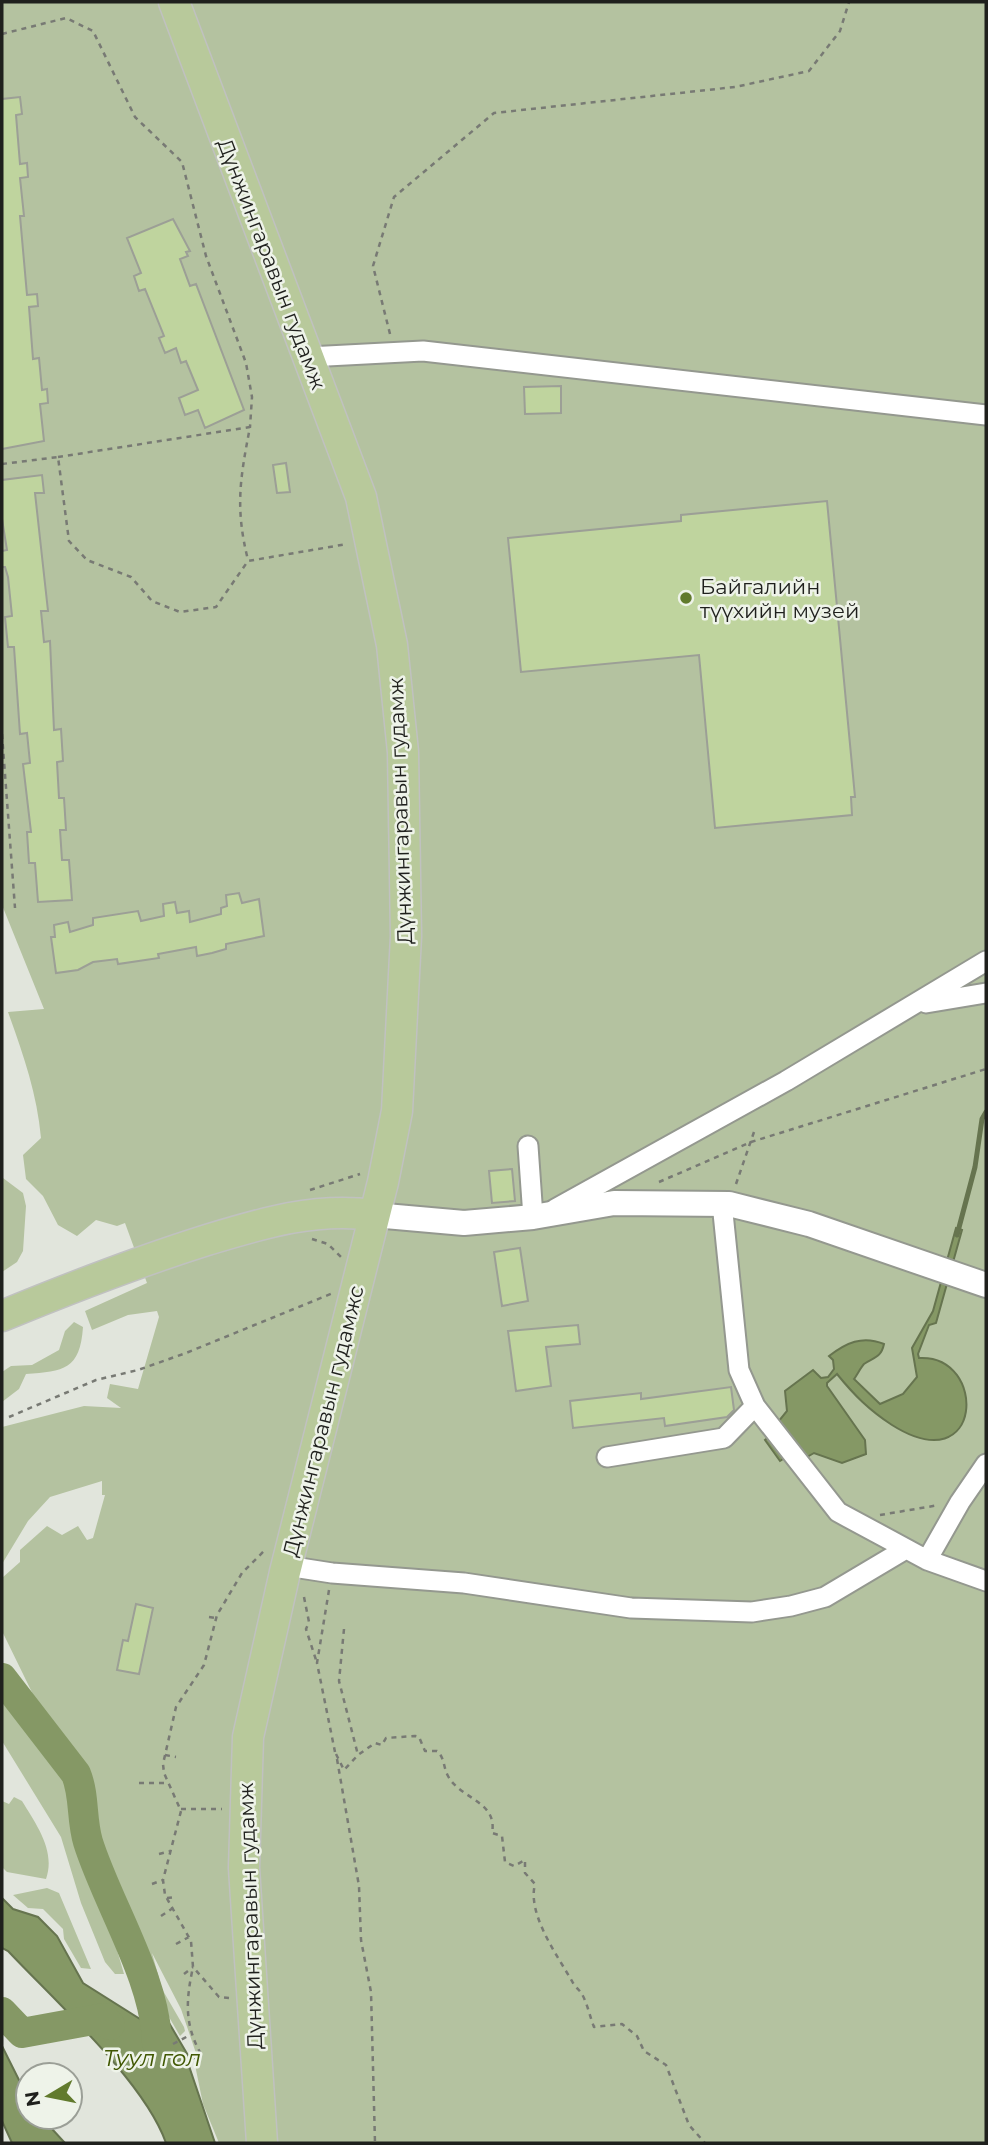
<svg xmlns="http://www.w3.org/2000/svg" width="988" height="2145" viewBox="0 0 988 2145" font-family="Montserrat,sans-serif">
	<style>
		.green { fill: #b4c2a0 }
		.water { fill: #859865; stroke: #66744f; stroke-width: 2 }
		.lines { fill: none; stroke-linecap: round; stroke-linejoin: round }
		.stream { stroke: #66744f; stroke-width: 5 }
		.river { stroke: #859865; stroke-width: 30 }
		.building { fill: #bfd49e; stroke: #9c9f96; stroke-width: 2 }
		.minor-casing { stroke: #94988f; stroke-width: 23 }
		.tertiary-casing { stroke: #94988f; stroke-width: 28 }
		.primary-casing { stroke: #c0c1c0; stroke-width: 33 }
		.path { stroke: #787a74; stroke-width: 2.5; stroke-dasharray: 5 5; stroke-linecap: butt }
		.minor { stroke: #fff; stroke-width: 19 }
		.tertiary { stroke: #fff; stroke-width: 24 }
		.primary { stroke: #b8c99b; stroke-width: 30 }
		.poi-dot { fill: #617a2d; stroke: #eef3e9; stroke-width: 2.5 }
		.labels { text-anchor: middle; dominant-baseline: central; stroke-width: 5; stroke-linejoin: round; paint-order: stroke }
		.street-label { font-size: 21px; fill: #1f201d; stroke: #eef3e9 }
		.poi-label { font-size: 21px; fill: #1f201d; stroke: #eef3e9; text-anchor: start }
		.water-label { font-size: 23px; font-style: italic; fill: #405701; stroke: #eef3e9 }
	</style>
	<rect width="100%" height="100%" fill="#e1e5dc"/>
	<!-- green -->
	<path class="green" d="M 2,2 L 986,2 L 986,2143 L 219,2143 L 203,2104 L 195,2065 L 199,2062 L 181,2009 L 152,1953 L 162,1989 L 184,2027 L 185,2031 L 180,2036 L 147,1979 L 95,1837 L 91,1799 L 85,1780 L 46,1721 L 2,1631 L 2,1578 L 20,1562 L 20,1550 L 47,1526 L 62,1535 L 78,1526 L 87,1540 L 93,1538 L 105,1495 L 102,1495 L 102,1481 L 50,1497 L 28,1521 L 2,1564 L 2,1427 L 84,1406 L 121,1408 L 107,1398 L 110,1384 L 138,1389 L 159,1317 L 157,1311 L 128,1315 L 92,1330 L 85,1311 L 147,1283 L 125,1223 L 117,1226 L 96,1220 L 77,1236 L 58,1225 L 43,1196 L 26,1179 L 23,1155 L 41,1138 C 37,1093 23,1054 8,1012 L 44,1009 L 2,905 Z
		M 3,1178 L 23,1193 L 26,1206 L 23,1251 L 17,1262 L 2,1272 Z
		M 74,1322 L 83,1327 C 80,1370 64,1371 26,1374 L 19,1389 L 2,1402 L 2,1372 L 11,1366 L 32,1365 L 59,1350 L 65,1331 Z
		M 2,1694 L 26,1729 L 54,1754 L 70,1776 L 78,1804 L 74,1825 L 83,1862 L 105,1909 L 124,1974 L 115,1974 L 105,1962 L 81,1903 L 61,1837 L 2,1741 Z
		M 14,1797 L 22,1801 C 36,1824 56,1851 46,1879 L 7,1872 L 2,1867 L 2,1801 L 9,1804 Z
		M 47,1888 L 59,1893 L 91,1969 L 81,1968 L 64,1939 L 63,1929 L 43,1909 L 28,1908 L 13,1895 Z"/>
	<!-- water -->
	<path class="water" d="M 956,1228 L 962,1230 L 936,1323 L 929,1325 L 918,1354 L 919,1358 C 988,1354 984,1483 892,1425 C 869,1410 854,1395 837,1374 L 827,1383 L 827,1386 L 865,1440 L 866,1454 L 842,1463 L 814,1453 L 807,1457 L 800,1448 L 780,1461 L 765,1440 L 782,1427 L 778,1422 L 787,1411 L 785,1391 L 813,1370 L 821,1378 L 828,1377 L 834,1369 L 833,1360 L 829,1356 C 846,1343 862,1335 884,1344 C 881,1358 874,1357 864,1364 C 861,1367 857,1375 854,1379 L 880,1404 L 903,1394 L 917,1377 L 912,1348 L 933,1311 Z
		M 2,1898 L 13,1909 L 38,1917 L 57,1936 L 83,1983 L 148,2024 L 146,2009 L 155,1999 L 189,2057 L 189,2066 L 215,2143 L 166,2143 C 145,2082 54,2000 8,1951 L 2,1948 Z
		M 2,2046 L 28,2098 L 28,2117 L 41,2117 L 65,2143 L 12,2143 L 2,2121 Z"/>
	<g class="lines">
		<!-- stream -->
		<path class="stream" d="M 957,1235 L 975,1167 L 982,1119 L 986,1112"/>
		<!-- river -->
		<path class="river" d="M 2,1678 L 76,1774 C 85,1796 81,1819 88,1842 C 107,1903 156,1979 157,2043
			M 2,2012 L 22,2033 L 104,2018 L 110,2025"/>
	</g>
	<!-- building -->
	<path class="building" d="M 20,97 L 22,114 L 16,115 L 20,164 L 27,163 L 28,177 L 20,178 L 24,216 L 20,216 L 27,295 L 37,294 L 38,306 L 29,307 L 33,359 L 39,358 L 42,390 L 47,389 L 48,403 L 40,404 L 44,441 L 2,449 L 2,99 Z
		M 173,219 L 190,251 L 186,252 L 188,256 L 180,259 L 190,286 L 196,284 L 244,410 L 205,428 L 198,410 L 185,415 L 179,398 L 198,390 L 186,361 L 181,363 L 176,348 L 165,353 L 159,338 L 164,336 L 145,289 L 139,291 L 134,276 L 141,273 L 127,238 Z
		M 561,386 L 561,413 L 525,414 L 524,387 Z
		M 286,463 L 290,492 L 277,493 L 273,465 Z
		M 42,475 L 44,493 L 35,493 L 48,611 L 41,611 L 44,642 L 50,641 L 54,730 L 61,729 L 63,761 L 57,762 L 59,798 L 64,798 L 66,830 L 60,830 L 62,860 L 69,860 L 72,900 L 38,902 L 35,863 L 29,863 L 27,832 L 31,832 L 23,764 L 30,763 L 27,733 L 20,734 L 14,647 L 8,647 L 5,617 L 12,616 L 8,577 L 5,567 L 2,567 L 2,551 L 7,550 L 2,519 L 2,480 Z
		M 827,501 L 855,797 L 851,797 L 852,815 L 715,828 L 699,655 L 521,672 L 508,538 L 681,521 L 681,515 Z
		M 239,893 L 242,903 L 259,899 L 264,936 L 226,944 L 226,949 L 212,953 L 197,956 L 196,947 L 158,954 L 159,958 L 118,964 L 117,959 L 93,962 L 78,970 L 56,973 L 51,937 L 55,937 L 54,925 L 68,922 L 70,932 L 93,925 L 93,918 L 138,911 L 141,921 L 164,916 L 163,904 L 175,902 L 177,913 L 189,911 L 190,922 L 221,914 L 221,908 L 227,906 L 226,895 Z
		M 512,1169 L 515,1201 L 492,1203 L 489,1171 Z
		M 520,1248 L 528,1301 L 502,1306 L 494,1252 Z
		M 578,1325 L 580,1344 L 546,1347 L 551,1386 L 516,1391 L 508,1331 Z
		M 731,1387 L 734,1410 L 727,1417 L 665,1426 L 664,1418 L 573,1428 L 570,1401 L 641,1393 L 641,1399 Z
		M 136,1604 L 153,1608 L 139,1674 L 117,1670 L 123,1640 L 128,1641 Z"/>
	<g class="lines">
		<!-- minor casing -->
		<g class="minor-casing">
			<path id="minor" d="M 308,357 L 423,351 L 986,415
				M 926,1003 L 986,993
				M 528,1146 L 533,1217
				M 722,1203 L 739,1370 L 755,1406 L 838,1512 L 927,1560 L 986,1581
				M 555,1209 L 786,1081 L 986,961
				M 607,1457 L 724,1438 L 755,1406
				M 927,1560 L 960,1502 L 986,1464
				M 287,1566 L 332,1573 L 464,1583 L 631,1608 L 752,1612 L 791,1606 L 825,1597 L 904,1550"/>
		</g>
		<!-- tertiary casing -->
		<g class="tertiary-casing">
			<path id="tertiary" d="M 374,1215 L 464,1223 L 533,1217 L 614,1203 L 729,1204 L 809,1224 L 986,1285"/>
		</g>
		<!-- primary casing -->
		<g class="primary-casing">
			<path id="primary" d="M 174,2 L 361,497 L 392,645 L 403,752 L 406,936 L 397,1111 L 383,1182 L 285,1572 L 248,1737 L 244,1868 L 262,2143
				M 2,1316 C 70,1288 137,1262 207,1240 C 263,1223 315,1207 374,1215"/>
		</g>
		<!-- path -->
		<path class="path" d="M 2,34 L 66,18 L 93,31 L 135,117 L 182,162 L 206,256 L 246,363 L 252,397 L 250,427
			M 390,334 L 373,266 L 394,197 L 494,113 L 735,87 L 809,71 L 840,31 L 849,2
			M 58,457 L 250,427 C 240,479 235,508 248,560
			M 2,464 L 58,457 L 69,541 L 87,560 L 131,577 L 152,601 L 180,612 L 216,607 L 248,561 L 347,544
			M 2,734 L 15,908
			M 659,1182 L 751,1142 L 986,1069
			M 736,1184 L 754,1132
			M 310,1190 L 360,1174
			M 312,1239 L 328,1244 L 341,1257
			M 9,1417 L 96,1380 L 138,1370 L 186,1353 L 333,1293
			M 880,1515 L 939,1505
			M 329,1590 L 317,1663 L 335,1752
			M 304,1597 L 309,1622 L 306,1629 L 317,1663
			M 209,1617 L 216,1618
			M 344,1629 L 339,1681 L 358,1755
			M 336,1754 L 344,1770 L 358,1755 L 375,1743 L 382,1745 L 386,1738 L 415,1736 L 419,1737 L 425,1751 L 437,1751 C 445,1758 443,1767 448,1776 C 460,1799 498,1801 492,1833 L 502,1836 L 505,1862 L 514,1866 L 525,1860 L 525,1873 L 535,1884 C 527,1915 558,1956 573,1983 C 576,1988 581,1991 583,1996 C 588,2006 590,2017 594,2027 L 622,2024 L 637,2036 L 644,2051 L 666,2065 L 689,2125 L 705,2143
			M 165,1755 L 176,1757
			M 337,1759 L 359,1886 L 361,1940 L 371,1992 L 375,2143
			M 139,1783 L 169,1783
			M 181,1809 L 222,1809
			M 159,1854 L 171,1851
			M 152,1884 L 163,1880
			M 167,1898 L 176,1897
			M 161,1916 L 173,1908
			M 176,1944 L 189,1937
			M 184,1974 L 193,1967
			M 229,1998 L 219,1997 L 193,1967 L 191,1941 L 165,1895 L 163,1880 L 181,1811 L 164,1773 L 163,1764 L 176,1707 L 204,1665 L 217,1615 L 242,1573 L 266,1549
			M 173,2044 L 190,2035
			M 184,2064 L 201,2054 C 184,2024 186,2000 193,1967"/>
		<!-- minor -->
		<use href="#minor" class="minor"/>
		<!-- tertiary -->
		<use href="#tertiary" class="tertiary"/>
		<!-- primary -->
		<use href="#primary" class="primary"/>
	</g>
	<!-- markers -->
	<circle class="poi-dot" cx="686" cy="598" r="7"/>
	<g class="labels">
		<!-- street labels -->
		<g class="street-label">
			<text transform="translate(272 264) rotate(69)">Дүнжингаравын гудамж</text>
			<text transform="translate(400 811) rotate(-92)">Дүнжингаравын гудамж</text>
			<text transform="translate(323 1421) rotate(-76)">Дүнжингаравын гудамжс</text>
			<text transform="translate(250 1916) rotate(-92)">Дүнжингаравын гудамж</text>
		</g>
		<!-- poi labels -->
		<g class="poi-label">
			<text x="700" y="586">Байгалийн<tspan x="700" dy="24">түүхийн музей</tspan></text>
		</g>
		<!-- water labels -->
		<g class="water-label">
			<text x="152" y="2058">Туул гол</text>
		</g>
	</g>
	<!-- border -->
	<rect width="988" height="2145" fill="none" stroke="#1f201d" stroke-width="7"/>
	<!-- north arrow -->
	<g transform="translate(49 2096) rotate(260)"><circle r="33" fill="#eef3e9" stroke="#9b9f97" stroke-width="2"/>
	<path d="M0-5L12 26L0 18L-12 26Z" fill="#617a2d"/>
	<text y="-10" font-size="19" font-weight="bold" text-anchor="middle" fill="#1f201d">N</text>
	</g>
</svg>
